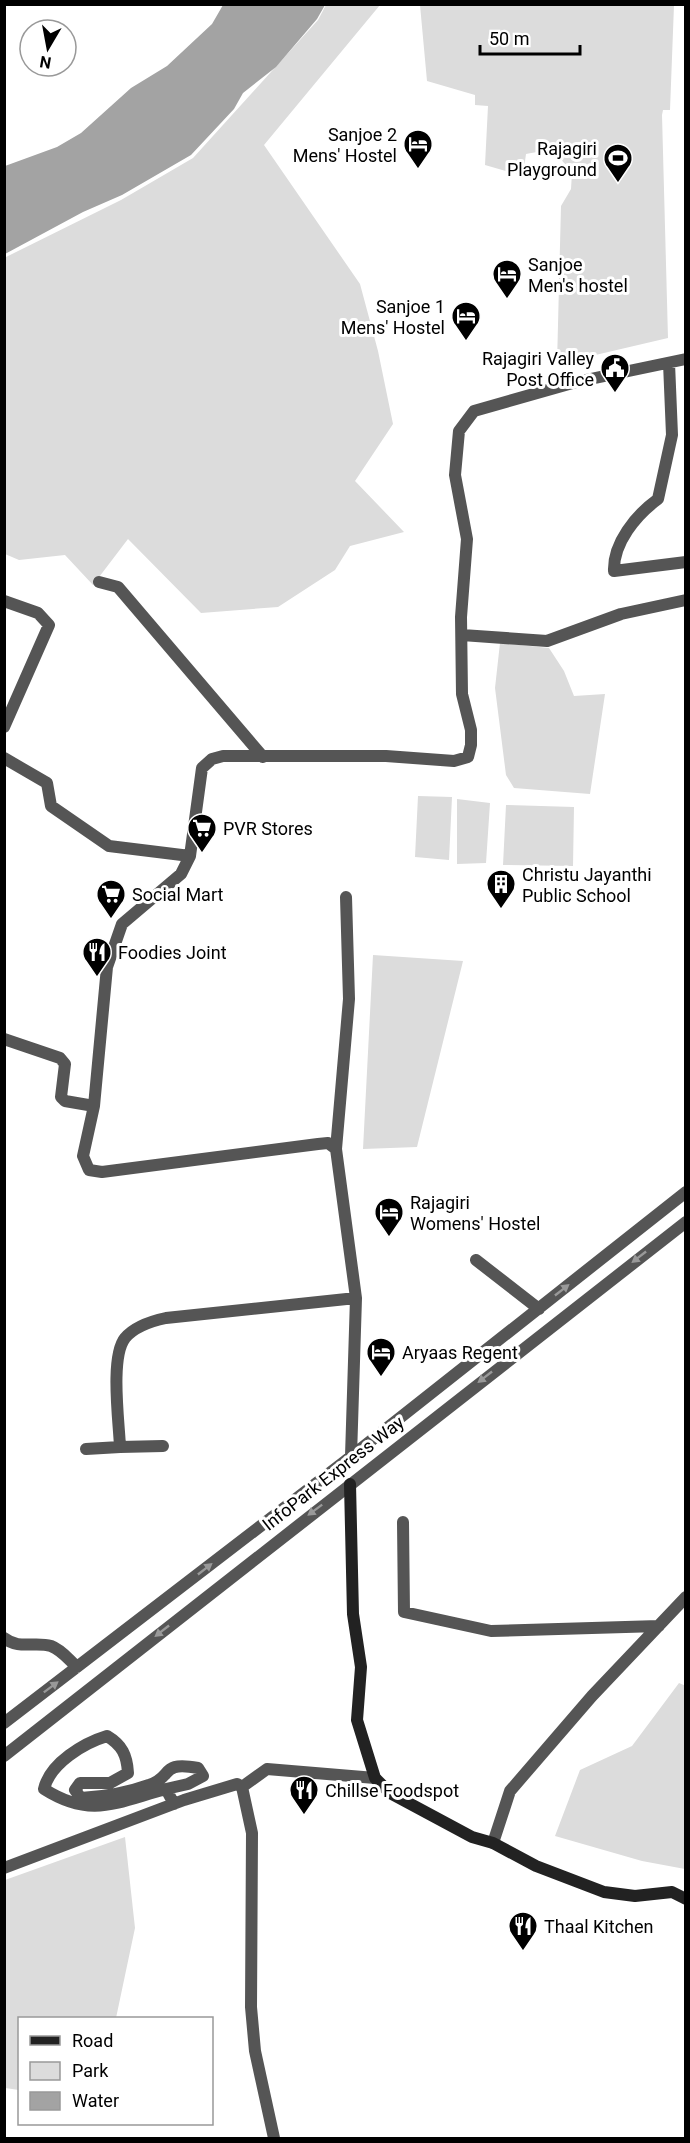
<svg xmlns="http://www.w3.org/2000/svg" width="690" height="2143" viewBox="0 0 690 2143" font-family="Roboto,sans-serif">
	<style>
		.green { fill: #dcdcdc }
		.water { fill: #a3a3a3 }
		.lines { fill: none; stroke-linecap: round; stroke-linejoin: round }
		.street { stroke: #555; stroke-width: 12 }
		.secondary { stroke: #222; stroke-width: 12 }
		.oneway { fill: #999 }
		.labels { text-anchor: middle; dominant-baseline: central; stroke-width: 6; stroke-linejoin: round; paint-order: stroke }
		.poi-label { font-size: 18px; fill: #000; stroke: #fff; text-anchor: start }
		.street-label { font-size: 18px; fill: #000; stroke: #fff }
	</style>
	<rect width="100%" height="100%" fill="#fff"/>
	<!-- green -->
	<path class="green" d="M 326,5 L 380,5 L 264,145 L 360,284 L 378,351 L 393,424 L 355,481 L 404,532 L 350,546 L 335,570 L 278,607 L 201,613 L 128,539 L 93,585 L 65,555 L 19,560 L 5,554 L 4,258 L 121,200 L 193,158 L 318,20 Z
		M 420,5 L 674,5 L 670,110 L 663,110 L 662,115 L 668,338 L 557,364 L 561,206 L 571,189 L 572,173 C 556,152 553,148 526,154 L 523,176 L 485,165 L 488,106 L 475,105 L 475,95 L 427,81 Z
		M 500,643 L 549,648 L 564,671 L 574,696 L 605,694 L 590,794 L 514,788 L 506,775 L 495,688 Z
		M 418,796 L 452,797 L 449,860 L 415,857 Z
		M 457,799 L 490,803 L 486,863 L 457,864 Z
		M 506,805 L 574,807 L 573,866 L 503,865 Z
		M 373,955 L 463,961 L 417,1147 L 363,1149 Z
		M 679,1683 L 686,1686 L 685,1869 L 642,1861 L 555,1836 L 580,1770 L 632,1746 Z
		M 125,1837 L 135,1928 L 116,2018 L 20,2018 L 19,2090 L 5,2088 L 5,1880 Z"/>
	<!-- water -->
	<path class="water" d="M 223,5 L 325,5 L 317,19 L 276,67 L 243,93 L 234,109 L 191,155 L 122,195 L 83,212 L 5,254 L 5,166 L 57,147 L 81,133 L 131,88 L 167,66 L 212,24 Z"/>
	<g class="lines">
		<!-- street -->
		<path class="street" d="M 669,363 L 672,435 L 658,499 C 636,515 613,543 614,571 L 686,562
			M 99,582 L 118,587 L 263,757
			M 4,601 L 38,613 L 49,625 L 4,727
			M 462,635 L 547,641 L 621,614 L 686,600
			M 4,758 L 47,783 L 51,806 L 109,846 L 190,856 L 181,874 L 122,924 L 107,967 L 94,1106 L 83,1156 L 89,1170 L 102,1172 L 318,1144 L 328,1143 L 336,1149 L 356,1298 L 351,1456
			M 190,856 L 202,768 L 212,759 L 223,756 L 386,756 L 454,761 L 468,757 L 471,745 L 471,730 L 462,694 L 461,617 L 467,539 L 455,475 L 459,431 L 474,411 L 576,382 L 686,359
			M 4,1039 L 60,1058 L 65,1064 L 61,1097 L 65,1101 L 94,1106
			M 336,1149 L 349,999 L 346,897
			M 476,1260 L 539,1309
			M 120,1447 L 163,1446
			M 86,1449 L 120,1447 C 119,1422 110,1357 125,1338 C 135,1326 152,1321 166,1318 L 356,1298
			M 403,1522 L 404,1612 L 491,1631 L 659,1626
			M 4,1638 C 19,1650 35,1641 51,1646 C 62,1650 69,1660 77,1667
			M 4,1723 L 344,1462 L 686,1192
			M 4,1756 L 686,1222
			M 242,1787 L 267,1769 L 375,1778
			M 166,1789 L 188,1784 L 203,1776 L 198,1768 C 159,1761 174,1777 149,1785 C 127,1793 103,1797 81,1798 L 75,1790 L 80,1783 L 110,1783 L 128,1773 C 127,1755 122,1745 107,1736 C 84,1743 50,1763 44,1789 C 91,1819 117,1802 166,1789 L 174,1804
			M 493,1843 L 510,1791 L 592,1696 L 686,1597
			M 4,1868 L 184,1800 L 237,1784 L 242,1787 L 252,1833 L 251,2007 L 255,2051 L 274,2138"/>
		<!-- secondary -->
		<path class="secondary" d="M 350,1484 L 353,1614 L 361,1667 L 357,1720 L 375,1778 L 390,1793 L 472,1837 L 493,1843 L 536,1866 L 604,1892 L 635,1896 L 672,1892 L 686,1899"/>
	</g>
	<!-- one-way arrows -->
	<defs><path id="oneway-solid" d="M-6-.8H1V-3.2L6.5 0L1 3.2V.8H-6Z" transform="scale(1.5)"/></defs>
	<g class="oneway">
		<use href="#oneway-solid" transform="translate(639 1257) rotate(142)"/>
		<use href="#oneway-solid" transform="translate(562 1290) rotate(-38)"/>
		<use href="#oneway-solid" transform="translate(485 1377) rotate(142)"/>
		<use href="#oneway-solid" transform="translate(315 1510) rotate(143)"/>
		<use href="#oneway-solid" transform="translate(205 1569) rotate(-38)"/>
		<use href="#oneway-solid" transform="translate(162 1631) rotate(142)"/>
		<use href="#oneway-solid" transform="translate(51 1687) rotate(-37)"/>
	</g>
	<!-- icons -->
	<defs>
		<g id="hotel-pin" transform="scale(1.5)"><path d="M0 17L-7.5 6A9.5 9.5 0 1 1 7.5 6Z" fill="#000" stroke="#fff"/><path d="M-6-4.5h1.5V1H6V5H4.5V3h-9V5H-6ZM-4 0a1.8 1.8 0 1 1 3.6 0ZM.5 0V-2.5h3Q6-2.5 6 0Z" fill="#fff"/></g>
		<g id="stadium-pin" transform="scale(1.5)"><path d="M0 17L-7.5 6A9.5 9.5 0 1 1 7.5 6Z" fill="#000" stroke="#fff"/><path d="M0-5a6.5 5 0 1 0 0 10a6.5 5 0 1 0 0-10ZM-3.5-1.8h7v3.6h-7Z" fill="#fff"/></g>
		<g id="civic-pin" transform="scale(1.5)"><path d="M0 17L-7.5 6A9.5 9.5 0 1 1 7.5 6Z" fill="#000" stroke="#fff"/><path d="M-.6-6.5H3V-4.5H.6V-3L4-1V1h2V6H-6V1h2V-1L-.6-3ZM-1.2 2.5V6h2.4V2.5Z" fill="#fff"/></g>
		<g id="supermarket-pin" transform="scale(1.5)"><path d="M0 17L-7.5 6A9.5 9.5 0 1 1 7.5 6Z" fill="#000" stroke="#fff"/><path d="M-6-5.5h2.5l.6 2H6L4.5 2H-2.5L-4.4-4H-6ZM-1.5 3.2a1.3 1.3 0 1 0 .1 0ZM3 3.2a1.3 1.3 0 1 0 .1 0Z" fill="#fff"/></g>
		<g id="building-pin" transform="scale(1.5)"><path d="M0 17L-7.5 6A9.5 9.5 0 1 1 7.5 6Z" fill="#000" stroke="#fff"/><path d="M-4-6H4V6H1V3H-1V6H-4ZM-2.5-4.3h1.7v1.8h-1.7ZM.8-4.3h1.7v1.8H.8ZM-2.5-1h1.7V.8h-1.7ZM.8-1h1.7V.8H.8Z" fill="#fff"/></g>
		<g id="restaurant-pin" transform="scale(1.5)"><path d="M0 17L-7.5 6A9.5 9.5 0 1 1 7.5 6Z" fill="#000" stroke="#fff"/><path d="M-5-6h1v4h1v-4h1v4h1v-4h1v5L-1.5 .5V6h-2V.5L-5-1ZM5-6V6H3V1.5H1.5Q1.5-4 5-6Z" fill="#fff"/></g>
	</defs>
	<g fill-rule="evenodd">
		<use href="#hotel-pin" x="418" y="144"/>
		<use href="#stadium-pin" x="618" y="158"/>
		<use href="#hotel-pin" x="507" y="274"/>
		<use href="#hotel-pin" x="466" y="316"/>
		<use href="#civic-pin" x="615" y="368"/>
		<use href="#supermarket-pin" x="202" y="828"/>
		<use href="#building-pin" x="501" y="884"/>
		<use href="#supermarket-pin" x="111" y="894"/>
		<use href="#restaurant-pin" x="97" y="952"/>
		<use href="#hotel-pin" x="389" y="1212"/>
		<use href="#hotel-pin" x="381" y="1352"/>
		<use href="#restaurant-pin" x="304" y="1790"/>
		<use href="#restaurant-pin" x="523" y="1926"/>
	</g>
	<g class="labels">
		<!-- poi labels -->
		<g class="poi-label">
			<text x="397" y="134" text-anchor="end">Sanjoe 2<tspan x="397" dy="21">Mens' Hostel</tspan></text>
			<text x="597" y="148" text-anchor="end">Rajagiri<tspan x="597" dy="21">Playground</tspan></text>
			<text x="528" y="264">Sanjoe<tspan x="528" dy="21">Men's hostel</tspan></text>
			<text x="445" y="306" text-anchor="end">Sanjoe 1<tspan x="445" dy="21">Mens' Hostel</tspan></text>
			<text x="594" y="358" text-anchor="end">Rajagiri Valley<tspan x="594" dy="21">Post Office</tspan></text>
			<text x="223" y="828">PVR Stores</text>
			<text x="522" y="874">Christu Jayanthi<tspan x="522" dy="21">Public School</tspan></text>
			<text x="132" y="894">Social Mart</text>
			<text x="118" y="952">Foodies Joint</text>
			<text x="410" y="1202">Rajagiri<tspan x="410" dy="21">Womens' Hostel</tspan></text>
			<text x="402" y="1352">Aryaas Regent</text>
			<text x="325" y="1790">Chillse Foodspot</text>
			<text x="544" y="1926">Thaal Kitchen</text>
		</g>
		<!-- street labels -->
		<g class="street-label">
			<text transform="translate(333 1473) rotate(-38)">InfoPark Express Way</text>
		</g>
	</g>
	<!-- border -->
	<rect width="690" height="2143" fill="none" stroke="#000000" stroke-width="12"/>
	<!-- legend -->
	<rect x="18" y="2017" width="195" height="108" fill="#ffffff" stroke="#999999" stroke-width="1.5"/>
	<rect x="30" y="2036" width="30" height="9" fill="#222222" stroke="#999999" stroke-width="1.5"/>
	<text x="72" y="2047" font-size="18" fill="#000000">Road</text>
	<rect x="30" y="2062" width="30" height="18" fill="#dcdcdc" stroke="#999999" stroke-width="1.5"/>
	<text x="72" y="2077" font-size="18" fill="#000000">Park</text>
	<rect x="30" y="2092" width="30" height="18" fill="#a3a3a3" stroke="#999999" stroke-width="1.5"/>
	<text x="72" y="2107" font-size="18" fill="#000000">Water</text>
	<!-- north arrow -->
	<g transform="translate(48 48) rotate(190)"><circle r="28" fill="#ffffff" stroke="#999999" stroke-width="1.5"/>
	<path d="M0-4.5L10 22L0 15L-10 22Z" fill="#000000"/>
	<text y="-9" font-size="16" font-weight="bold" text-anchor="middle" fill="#000000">N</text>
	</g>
	<!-- scale -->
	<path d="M480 45v9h100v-9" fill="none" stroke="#000000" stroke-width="3"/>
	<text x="489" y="45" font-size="18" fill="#000000" stroke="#ffffff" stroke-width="4.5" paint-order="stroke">50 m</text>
</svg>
